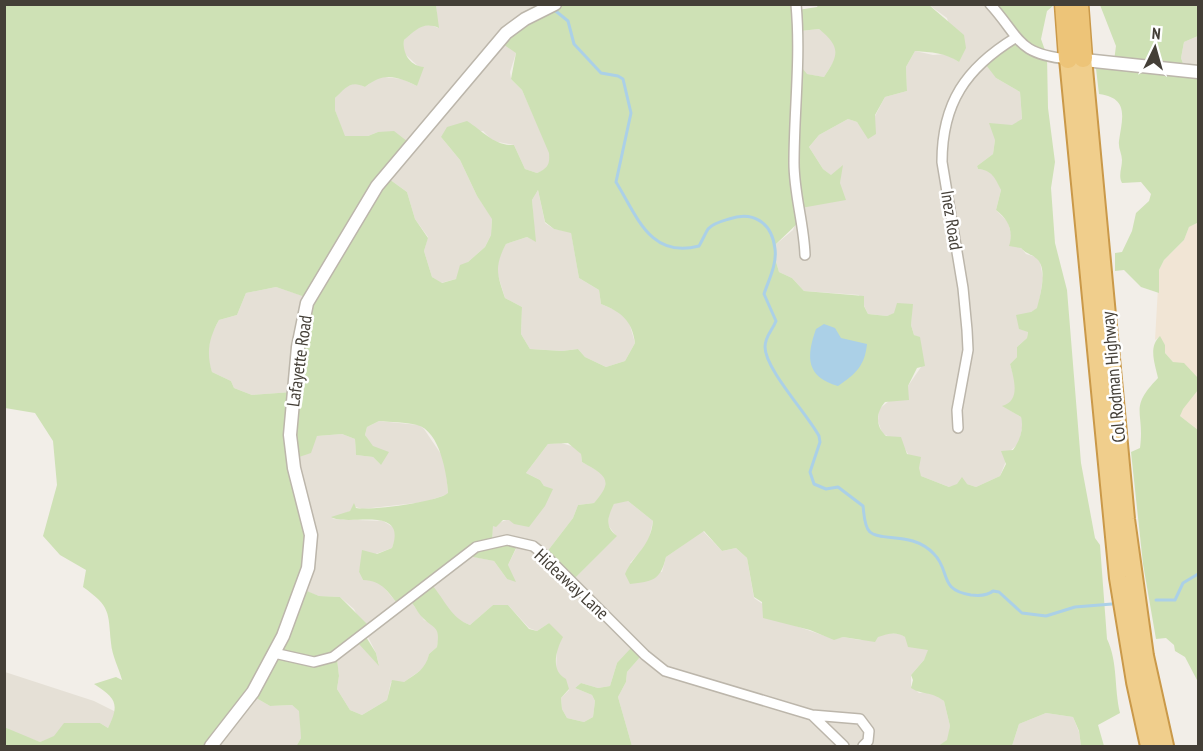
<svg xmlns="http://www.w3.org/2000/svg" width="1203" height="751" viewBox="0 0 1203 751" font-family="'PT Sans Narrow',sans-serif">
	<style>
		.residential { fill: #e5e0d6 }
		.commercial { fill: #f1e5d5 }
		.green { fill: #cee1b5; fill-rule: evenodd }
		.water { fill: #abd0e7 }
		.lines { fill: none; stroke-linecap: round; stroke-linejoin: round }
		.stream { stroke: #abd0e7; stroke-width: 3 }
		.minor-casing { stroke: #bcb6ab; stroke-width: 12 }
		.tertiary-casing { stroke: #bcb6ab; stroke-width: 15 }
		.trunk-casing { stroke: #ca9949; stroke-width: 20 }
		.motorway-casing { stroke: #ca9949; stroke-width: 21 }
		.minor { stroke: #fff; stroke-width: 9 }
		.tertiary { stroke: #fff; stroke-width: 12 }
		.trunk { stroke: #f0ce8c; stroke-width: 16 }
		.motorway { stroke: #edc478; stroke-width: 18 }
		.labels { text-anchor: middle; dominant-baseline: central; stroke-width: 5; stroke-linejoin: round; paint-order: stroke }
		.street-label { font-size: 18px; fill: #443f37; stroke: #fff }
	</style>
	<rect width="100%" height="100%" fill="#f2eee8"/>
	<!-- residential -->
	<path class="residential" d="M 543,4 L 516,53 L 510,72 L 511,79 L 522,90 L 550,153 L 550,162 L 547,169 L 537,173 L 525,169 L 514,145 L 493,141 L 483,131 L 441,137 L 460,160 L 477,196 L 492,218 L 491,235 L 485,247 L 468,262 L 456,279 L 441,283 L 432,277 L 424,251 L 428,237 L 415,219 L 407,192 L 389,179 L 378,132 L 368,136 L 344,136 L 335,110 L 335,98 L 347,85 L 357,83 L 365,87 L 377,78 L 384,77 L 402,79 L 417,86 L 419,67 L 406,55 L 403,50 L 404,40 L 419,26 L 431,25 L 438,28 L 436,5 Z
		M 929,5 L 992,5 L 1014,35 L 996,78 L 1020,92 L 1022,120 L 1013,125 L 997,126 L 993,154 L 977,166 L 978,169 L 987,170 L 994,175 L 1001,190 L 996,210 L 1008,222 L 1012,237 L 1026,254 L 1036,257 L 1040,262 L 1043,278 L 1038,308 L 1031,312 L 1027,338 L 1017,347 L 1017,357 L 1010,364 L 1016,384 L 1014,398 L 1009,404 L 1003,406 L 1021,417 L 1023,423 L 1019,443 L 1010,451 L 1000,476 L 976,487 L 967,484 L 949,487 L 921,476 L 902,444 L 882,433 L 878,421 L 879,409 L 908,386 L 921,367 L 920,338 L 914,335 L 911,325 L 912,307 L 887,316 L 868,314 L 859,295 L 804,291 L 792,278 L 779,272 L 775,258 L 775,245 L 793,230 L 801,208 L 840,183 L 841,167 L 832,176 L 823,169 L 809,147 L 819,135 L 848,119 L 857,122 L 862,129 L 875,116 L 885,97 L 907,91 L 906,67 L 915,51 L 933,55 L 947,54 L 959,62 L 947,18 Z
		M 819,29 L 833,40 L 836,49 L 836,58 L 824,77 L 806,74 L 798,63 L 800,31 Z
		M 1198,36 L 1198,71 L 1185,69 L 1181,58 L 1184,42 Z
		M 538,190 L 545,223 L 554,229 L 571,232 L 579,278 L 599,290 L 601,304 L 620,312 L 629,322 L 635,343 L 625,361 L 606,367 L 585,357 L 578,349 L 562,351 L 530,349 L 521,334 L 522,307 L 505,298 L 497,272 L 497,260 L 506,244 L 527,237 L 535,241 L 532,200 Z
		M 276,287 L 309,298 L 292,392 L 252,395 L 234,388 L 231,381 L 212,372 L 207,357 L 211,335 L 219,320 L 237,315 L 246,293 Z
		M 379,421 L 419,425 L 424,429 L 445,460 L 448,494 L 425,502 L 362,509 L 353,506 L 350,511 L 332,519 L 383,521 L 393,527 L 396,536 L 392,548 L 362,559 L 359,572 L 363,580 L 375,580 L 382,585 L 401,608 L 410,602 L 412,603 L 424,620 L 434,624 L 439,635 L 437,647 L 429,654 L 427,663 L 421,670 L 404,682 L 391,682 L 387,700 L 362,715 L 350,710 L 337,689 L 339,676 L 337,660 L 358,642 L 379,665 L 376,653 L 354,609 L 340,597 L 319,596 L 302,590 L 293,459 L 317,436 L 342,434 L 355,439 L 356,455 L 373,457 L 381,465 L 365,435 L 367,427 Z
		M 561,443 L 575,447 L 581,454 L 582,462 L 602,473 L 606,481 L 605,491 L 594,503 L 578,505 L 573,518 L 543,557 L 570,583 L 616,536 L 608,525 L 609,513 L 614,504 L 620,501 L 628,501 L 653,521 L 648,543 L 630,563 L 662,572 L 666,557 L 703,531 L 722,551 L 736,548 L 747,558 L 754,598 L 793,625 L 834,639 L 843,637 L 860,640 L 890,633 L 900,634 L 929,650 L 924,660 L 911,675 L 911,686 L 919,693 L 932,692 L 944,701 L 950,726 L 948,740 L 938,746 L 632,746 L 618,697 L 626,682 L 627,672 L 640,657 L 617,663 L 610,686 L 598,688 L 581,683 L 575,688 L 592,695 L 595,701 L 593,717 L 584,722 L 567,718 L 562,709 L 561,698 L 569,690 L 556,670 L 557,647 L 549,623 L 537,631 L 529,628 L 508,605 L 493,605 L 470,625 L 460,621 L 449,610 L 432,585 L 470,556 L 494,561 L 507,579 L 508,565 L 516,549 L 492,543 L 493,525 L 509,519 L 544,486 L 540,480 L 526,473 L 548,444 Z
		M 5,672 L 94,701 L 116,712 L 108,728 L 100,723 L 89,724 L 40,742 L 12,732 L 5,727 Z
		M 251,695 L 270,706 L 292,705 L 300,711 L 301,738 L 297,745 L 210,746 Z
		M 1046,713 L 1073,717 L 1079,732 L 1081,746 L 1012,746 L 1019,724 Z"/>
	<!-- commercial -->
	<path class="commercial" d="M 1198,218 L 1198,378 L 1186,367 L 1173,362 L 1165,353 L 1165,345 L 1159,337 L 1155,340 L 1159,270 L 1164,260 L 1184,240 L 1189,227 L 1197,223 Z
		M 1198,390 L 1198,430 L 1180,416 L 1182,409 Z"/>
	<!-- green -->
	<path class="green" d="M 796,4 L 798,10 L 817,7 L 819,4 L 929,5 L 964,35 L 966,48 L 959,62 C 946,53 931,52 915,51 L 906,67 L 907,91 L 885,97 L 875,115 L 876,134 L 868,139 L 857,122 L 848,119 L 819,135 L 809,147 L 823,169 L 831,175 L 843,165 L 840,183 L 846,200 L 801,208 L 802,219 L 775,245 L 775,258 L 779,272 L 792,278 L 804,291 L 864,296 L 864,306 L 868,314 L 887,316 L 894,313 L 897,303 L 913,304 L 911,325 L 914,335 L 920,337 L 925,366 L 917,368 L 908,386 L 909,400 L 885,402 C 876,412 875,426 886,436 L 901,437 L 907,454 L 921,457 L 919,468 L 921,476 L 949,487 L 957,484 L 962,477 L 967,484 L 976,487 L 1000,476 L 1006,464 L 1001,451 L 1013,450 C 1020,441 1024,428 1021,417 L 1002,406 C 1021,401 1014,379 1010,364 L 1017,357 L 1017,347 L 1027,338 L 1028,332 L 1019,329 L 1016,315 L 1031,312 L 1037,308 C 1040,296 1048,269 1037,259 C 1032,254 1026,254 1021,248 L 1009,246 C 1014,231 1008,219 996,210 L 1001,190 C 995,178 992,170 978,169 L 977,166 L 993,154 L 995,140 L 989,123 L 1012,125 L 1022,119 L 1020,92 L 996,78 L 983,61 L 1013,38 L 992,5 L 1054,5 L 1047,11 L 1041,39 L 1047,56 L 1048,108 L 1055,162 L 1051,188 L 1055,243 L 1067,290 L 1081,463 L 1095,538 L 1100,545 L 1107,639 C 1118,662 1114,688 1120,713 L 1098,725 L 1104,746 L 1081,746 L 1079,731 L 1073,717 L 1046,713 L 1019,724 L 1012,746 L 938,746 L 947,740 L 950,726 L 944,701 C 929,690 924,696 911,688 L 913,680 L 911,675 L 924,660 L 928,650 L 908,647 L 905,637 C 895,631 888,634 878,637 L 875,642 L 843,637 L 834,640 L 810,630 L 763,618 L 762,602 L 754,597 L 747,558 L 736,548 L 722,551 L 704,531 L 666,557 C 660,581 653,581 630,584 L 625,574 C 635,552 650,548 653,521 L 628,501 L 614,504 C 608,516 604,527 617,536 L 570,583 L 543,557 L 573,518 L 578,505 L 594,503 C 615,480 605,475 582,462 L 581,454 L 568,443 L 548,444 L 526,473 L 540,480 L 544,486 L 553,489 L 545,506 L 529,527 L 514,524 L 509,520 L 503,520 L 496,527 L 493,526 L 492,543 L 517,546 L 508,565 L 516,582 L 507,579 L 494,561 L 468,556 L 432,585 C 445,600 451,618 470,625 L 493,605 L 508,605 L 529,629 L 537,631 L 549,623 L 563,637 C 556,650 550,671 566,679 L 569,689 L 561,698 L 562,709 L 567,718 L 584,722 L 593,717 L 595,701 L 592,695 L 575,688 L 581,683 L 598,688 L 610,686 L 617,663 L 631,648 L 641,656 L 627,672 L 626,682 L 618,697 L 632,746 L 285,746 L 297,745 L 301,738 L 299,711 L 292,705 L 270,706 L 251,695 L 210,746 L 5,746 L 4,727 L 40,742 L 54,736 L 64,723 L 100,723 L 108,728 C 120,704 116,698 94,684 L 116,677 L 122,680 C 119,668 112,656 111,643 C 108,612 111,607 83,587 L 86,570 L 60,555 L 43,536 L 57,485 L 53,441 L 35,413 L 5,408 L 5,5 L 436,5 L 439,28 C 423,21 416,30 404,40 C 402,53 410,66 424,67 L 417,86 C 396,76 384,72 365,87 C 350,80 346,88 335,98 L 335,110 L 345,136 L 368,136 L 378,132 L 394,131 L 412,145 L 389,179 L 407,192 L 415,219 L 428,238 L 424,251 L 432,277 L 442,283 L 456,279 L 460,265 L 468,262 L 485,247 L 491,235 L 492,219 L 477,196 L 460,160 L 441,137 L 447,127 L 467,121 C 483,131 494,146 514,145 L 525,169 L 537,173 C 548,168 550,164 549,153 L 522,90 L 511,79 L 516,53 L 500,42 L 543,5 ZM 819,29 C 841,47 839,55 824,77 L 807,74 L 798,63 L 800,31 ZM 538,190 L 545,222 L 554,229 L 571,233 L 579,278 L 599,290 L 601,304 C 621,312 632,320 635,343 L 625,361 L 606,367 L 585,357 L 578,349 L 562,351 L 530,349 L 521,334 L 522,307 L 505,298 C 497,274 494,267 506,244 L 527,237 L 536,242 L 532,200 ZM 276,287 L 308,298 L 292,392 L 252,395 L 234,388 L 231,381 L 212,372 C 206,352 209,338 219,320 L 237,315 L 246,293 ZM 379,421 C 391,422 405,422 417,425 C 440,431 447,474 448,493 C 438,502 370,511 356,508 L 354,503 L 350,511 L 331,517 C 348,527 408,504 392,548 L 377,554 L 362,550 L 359,572 L 363,580 C 383,580 389,594 401,608 L 410,602 L 412,603 C 416,608 419,615 424,619 C 436,630 440,627 437,647 L 429,654 C 426,669 416,674 404,682 L 392,680 L 387,700 L 362,715 L 350,710 L 337,689 L 339,676 L 337,659 L 358,643 L 379,666 L 376,653 L 366,637 L 372,629 L 340,597 L 319,596 L 302,589 L 308,516 L 293,459 L 311,453 L 317,436 L 342,434 L 355,439 L 356,455 L 373,457 L 381,465 L 389,452 L 373,446 L 365,435 L 367,427 Z
		M 1100,5 L 1198,5 L 1198,36 L 1184,42 L 1181,58 L 1185,69 L 1198,71 L 1198,218 L 1197,223 L 1189,227 L 1184,240 L 1164,260 L 1159,270 L 1159,293 L 1141,287 L 1124,270 L 1115,271 L 1115,253 L 1122,252 L 1132,231 L 1136,213 L 1149,201 L 1151,194 L 1141,182 L 1122,183 C 1118,176 1122,168 1122,160 C 1122,154 1118,148 1119,141 C 1122,119 1130,98 1099,94 L 1095,60 L 1114,61 L 1116,46 Z
		M 1160,336 L 1165,345 L 1165,353 L 1173,362 L 1184,363 L 1198,378 L 1198,390 L 1183,409 L 1180,416 L 1198,430 L 1198,682 L 1185,657 L 1175,651 L 1174,645 L 1166,638 L 1156,639 L 1143,564 L 1131,452 L 1140,448 C 1145,410 1128,409 1158,378 C 1155,364 1148,347 1160,336 Z"/>
	<!-- water -->
	<path class="water" d="M 824,324 L 835,328 L 841,338 L 867,344 C 865,365 856,374 838,386 C 806,377 806,357 816,329 Z"/>
	<g class="lines">
		<!-- stream -->
		<path class="stream" d="M 552,8 L 568,21 L 574,44 L 601,73 L 618,76 L 623,79 L 631,113 L 616,182 C 637,216 650,259 699,246 C 702,241 705,234 708,229 C 713,223 722,221 729,219 C 753,211 772,222 775,249 C 777,264 769,279 764,294 L 776,321 C 772,331 765,336 765,347 C 765,369 808,415 819,436 L 820,442 L 810,472 L 814,484 L 826,489 L 838,487 L 863,506 C 864,513 864,527 870,532 C 881,542 913,531 934,554 C 951,571 938,590 971,595 C 979,596 987,596 993,591 L 999,592 L 1022,613 L 1046,616 L 1075,607 L 1112,604
			M 1156,600 L 1175,600 L 1183,583 L 1198,574"/>
		<!-- minor casing -->
		<g class="minor-casing">
			<path id="minor" d="M 796,4 C 801,58 794,110 794,163 C 794,194 804,224 805,255
				M 990,4 C 1021,38 1016,54 1068,59
				M 958,428 L 957,410 L 968,350 L 967,330 L 963,288 L 942,162 C 942,103 966,68 1015,38
				M 274,653 L 314,662 L 333,657 L 476,547 L 507,540 L 533,546 L 547,557 L 645,655 L 665,671 L 812,715 L 860,719 L 869,731 L 868,741 L 863,746
				M 812,715 L 844,746"/>
		</g>
		<!-- tertiary casing -->
		<g class="tertiary-casing">
			<path id="tertiary" d="M 1075,59 L 1198,72
				M 211,746 L 253,692 L 283,636 L 308,568 L 311,535 L 294,468 L 290,435 L 298,347 L 307,303 L 377,186 L 506,33 L 525,19 L 555,4"/>
		</g>
		<!-- trunk casing -->
		<g class="trunk-casing">
			<path id="trunk" d="M 1083,58 L 1126,519 L 1145,656 L 1165,746
				M 1068,59 L 1118,578 L 1135,682 L 1149,746"/>
		</g>
		<!-- motorway casing -->
		<g class="motorway-casing">
			<path id="motorway" d="M 1064,4 L 1068,59
				M 1079,4 L 1083,58"/>
		</g>
		<!-- minor -->
		<use href="#minor" class="minor"/>
		<!-- tertiary -->
		<use href="#tertiary" class="tertiary"/>
		<!-- trunk -->
		<use href="#trunk" class="trunk"/>
		<!-- motorway -->
		<use href="#motorway" class="motorway"/>
	</g>
	<g class="labels">
		<!-- street labels -->
		<g class="street-label">
			<text transform="translate(952 220) rotate(81)">Inez Road</text>
			<text transform="translate(299 361) rotate(-82)">Lafayette Road</text>
			<text transform="translate(1113 377) rotate(-95)">Col Rodman Highway</text>
			<text transform="translate(572 584) rotate(43)">Hideaway Lane</text>
		</g>
	</g>
	<!-- border -->
	<rect width="1203" height="751" fill="none" stroke="#443f37" stroke-width="12"/>
	<!-- north arrow -->
	<g transform="translate(1155 48) rotate(5)" stroke="#ffffff" stroke-width="4.5" paint-order="stroke">
	<path d="M0-4.5L10 22L0 15L-10 22Z" fill="#443f37"/>
	<text y="-9" font-size="16" font-weight="bold" text-anchor="middle" fill="#443f37">N</text>
	</g>
</svg>
